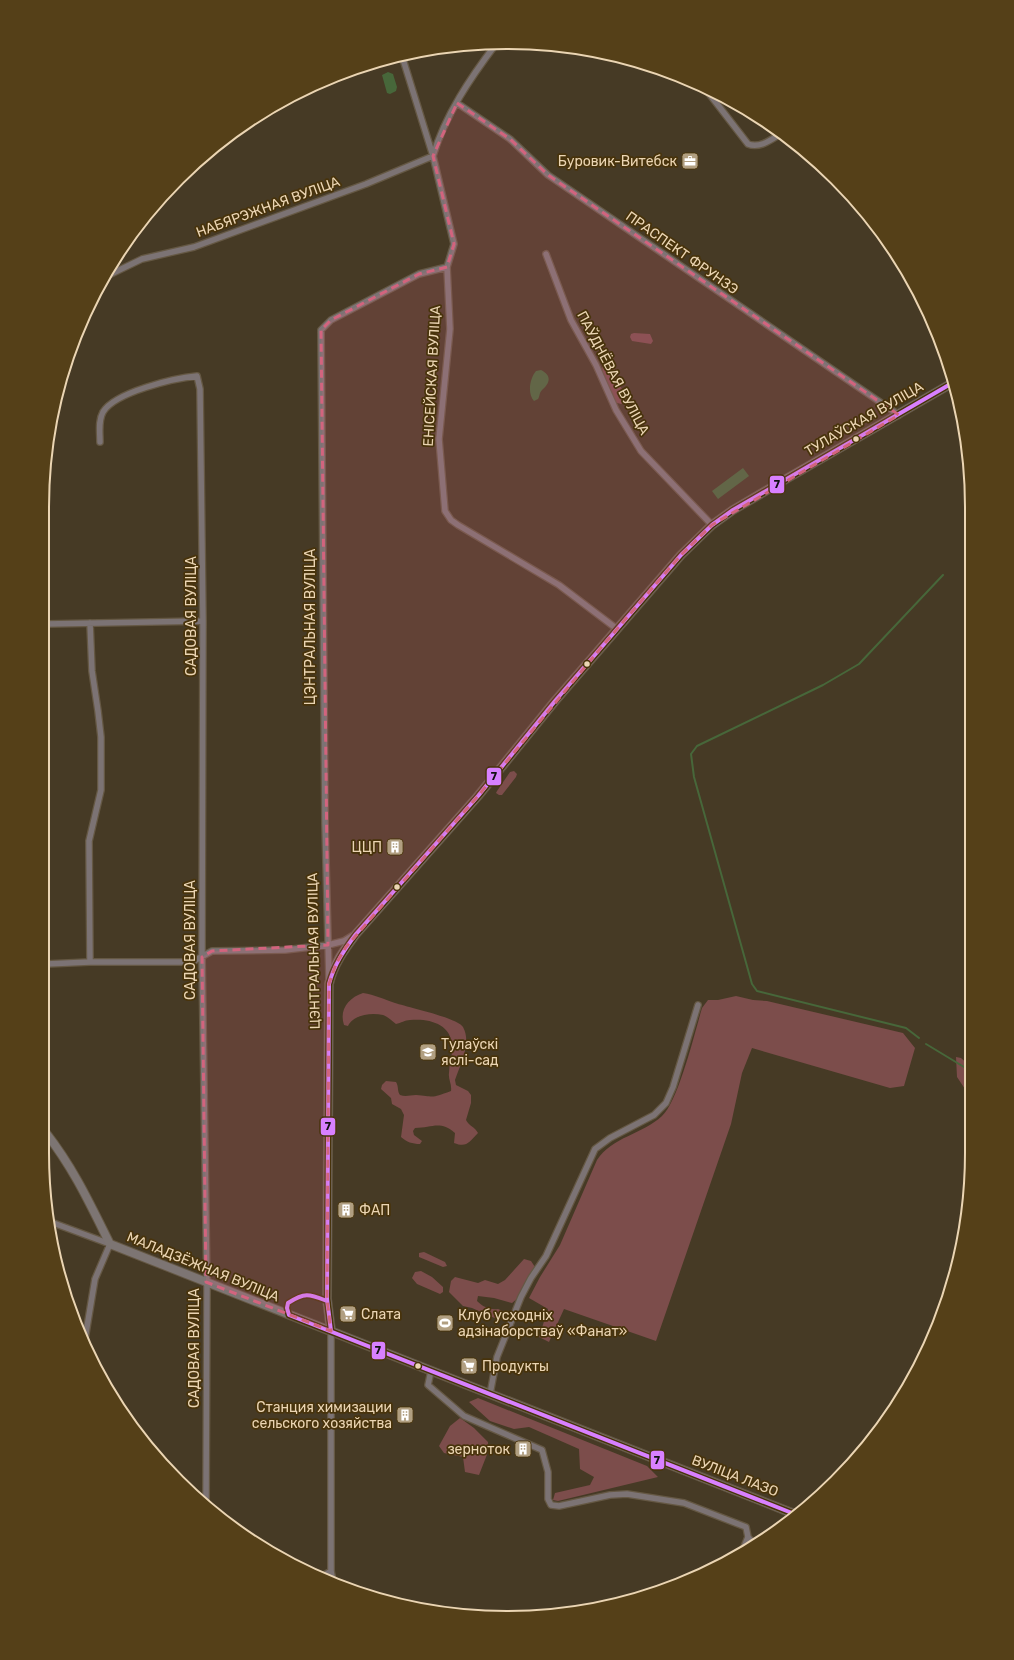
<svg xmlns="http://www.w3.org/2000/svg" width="1014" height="1660" viewBox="0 0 1014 1660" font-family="Rubik,sans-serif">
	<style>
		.green { fill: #7c4d4b }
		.water { fill: #47673a }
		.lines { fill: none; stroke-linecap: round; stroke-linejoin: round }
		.stream { stroke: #47673a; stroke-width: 2 }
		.street-casing { stroke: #655844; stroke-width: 8 }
		.secondary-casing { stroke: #655844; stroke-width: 10 }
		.street { stroke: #7c7374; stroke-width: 5.5 }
		.secondary { stroke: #7d7573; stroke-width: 8 }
		.bus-1-casing { stroke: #48330b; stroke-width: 7 }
		.bus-1 { stroke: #d880ff; stroke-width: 4 }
		.marked { fill: #d2647e; fill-opacity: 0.2; stroke: #d2647e; stroke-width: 3; stroke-dasharray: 8 5; stroke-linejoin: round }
		.bus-dot { fill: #ebd5b3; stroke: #48330b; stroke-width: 1.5 }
		.labels { text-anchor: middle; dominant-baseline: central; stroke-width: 3.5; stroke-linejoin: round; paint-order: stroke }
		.poi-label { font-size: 14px; fill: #ebd5b3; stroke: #48330b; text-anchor: start }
		.street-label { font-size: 14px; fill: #ebd5b3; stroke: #48330b }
		.rim { fill: none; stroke: #ebd5b3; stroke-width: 2 }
		.line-badge { stroke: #48330b; stroke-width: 1.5 }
		.pale-badge-label { font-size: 11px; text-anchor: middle; font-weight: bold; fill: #111 }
	</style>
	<rect width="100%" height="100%" fill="#463a25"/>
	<!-- green -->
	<path class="green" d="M 634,333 L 650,334 L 653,341 L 651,344 L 632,341 L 630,337 L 631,334 Z
		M 605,360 L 608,360 L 614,364 L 617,381 L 627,397 L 625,402 L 621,404 L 614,402 C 609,390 597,372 605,360 Z
		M 514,771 L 517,774 L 516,777 L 502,795 L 499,795 L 496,793 L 497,791 L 510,772 Z
		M 363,993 C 375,995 383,999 395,1003 C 407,1007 458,1018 463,1027 C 472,1043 460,1065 455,1080 L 456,1085 L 468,1091 L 471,1095 L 471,1103 L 466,1120 C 469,1126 475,1127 478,1133 C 469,1142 467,1148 454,1143 L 455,1133 C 440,1120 432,1128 415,1128 L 413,1131 L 414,1135 L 422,1141 L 420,1144 C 412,1144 407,1142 401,1137 L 404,1115 L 401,1109 L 392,1104 L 391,1098 L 381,1089 L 382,1085 L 386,1081 L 396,1082 C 399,1087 397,1091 400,1095 C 406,1097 410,1095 416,1095 C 436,1097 432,1098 451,1091 C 452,1084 448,1079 449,1073 C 449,1064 453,1055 452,1045 C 451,1024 429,1018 410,1020 C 405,1020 401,1023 396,1024 C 392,1021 387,1016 383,1015 C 371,1012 353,1015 348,1026 L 344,1025 C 339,1010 348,998 363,993 Z
		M 736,996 L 753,1000 L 767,1001 L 903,1033 L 915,1048 L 904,1086 L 890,1088 L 752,1048 L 742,1073 L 731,1124 L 656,1341 L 564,1309 L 549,1342 L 539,1337 L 548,1309 L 529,1298 L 540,1277 L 560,1245 L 597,1160 C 612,1137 643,1134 662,1116 C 678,1102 695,1032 702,1008 L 708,1000 L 718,1000 Z
		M 956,1057 L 961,1058 L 969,1065 L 969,1095 L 957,1077 Z
		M 424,1252 L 445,1262 L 447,1266 L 443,1267 L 419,1257 L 419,1253 Z
		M 524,1259 L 531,1261 L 535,1267 L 518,1298 L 512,1303 L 494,1298 L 478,1296 L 477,1301 C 483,1307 490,1310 498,1309 L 507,1313 L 504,1318 L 499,1320 L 472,1308 L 463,1306 L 449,1292 L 451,1281 L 455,1277 L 478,1283 L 485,1280 L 498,1284 L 505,1280 Z
		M 421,1271 L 432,1277 L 443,1287 L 443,1292 L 440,1294 L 417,1284 L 412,1278 L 415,1272 Z
		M 478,1398 L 647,1466 L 658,1477 L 558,1501 L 553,1500 L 555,1493 L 590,1485 L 594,1477 L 580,1469 L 579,1449 L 529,1427 L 514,1429 L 490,1421 L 469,1402 Z
		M 460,1418 L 474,1428 L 488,1442 L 488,1452 L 479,1475 L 465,1472 L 463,1457 L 444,1453 L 439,1446 L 450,1426 Z"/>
	<!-- water -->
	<path class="water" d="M 388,72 L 393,74 L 397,87 L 396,91 L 390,94 L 387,93 L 382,75 Z
		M 541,370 C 553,376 549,384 542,390 C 539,393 540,396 538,399 L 534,401 C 527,393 530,378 536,371 Z
		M 743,468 L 749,476 L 718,499 L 712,491 Z"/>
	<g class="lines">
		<!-- stream -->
		<path class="stream" d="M 919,1038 L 906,1028 L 757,991 L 752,984 L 694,777 L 691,754 L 697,746 L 823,685 L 859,664 L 943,575
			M 926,1044 L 969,1070"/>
		<!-- street casing -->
		<g class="street-casing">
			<path id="street" d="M 402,56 L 433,156 L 454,244 L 447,267 L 450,329 L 439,439 L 445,511 L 451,520 L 458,525 L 559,585 L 617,629
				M 704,87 L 748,144 C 760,149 772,139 782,133
				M 457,103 L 510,139 L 548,175 L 899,415
				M 433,156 C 445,115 471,77 496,44
				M 546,254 L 571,320 L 596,365 L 616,410 L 641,451 L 712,525
				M 109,275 L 142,259 L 194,247 L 366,184 L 433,156
				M 100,442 C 100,432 98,421 103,412 C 115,392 175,378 197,376 L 200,389 L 203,621 L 202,957 L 207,1288 L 206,1505
				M 46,624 L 203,621
				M 90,962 L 89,841 L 101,790 L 101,737 L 98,711 L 92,671 L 90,623
				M 46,964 L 90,962 L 192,962 L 212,951 L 285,950 L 328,945 L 344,941 L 352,936
				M 329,978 L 325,824 L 321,330 L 331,320 L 419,274 L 447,267
				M 48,1221 L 110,1244 L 95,1279 L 84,1345
				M 331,1331 L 331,1571 L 333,1581
				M 431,1371 L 428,1385 L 464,1416 L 542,1450 L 548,1472 L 548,1499 L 551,1505 L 559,1506 L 610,1495 L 627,1494 L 684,1503 L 746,1527 L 748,1537 L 754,1544
				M 490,1394 L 497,1357 L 521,1297 L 531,1278 L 546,1256 L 595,1149 L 610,1138 L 654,1115 L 666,1103 L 673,1087 L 698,1005
				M 742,1552 L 748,1537
				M 323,1576 L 331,1571"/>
		</g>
		<!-- secondary casing -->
		<g class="secondary-casing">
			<path id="secondary" d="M 46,1133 C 74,1169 90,1204 110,1244 L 797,1515
				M 331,1331 L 327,1299 L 329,984 C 333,965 344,950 356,934 L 478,796 L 555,701 L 681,555 L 712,525 L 733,510 L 786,479 L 954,382"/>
		</g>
		<!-- street -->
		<use href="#street" class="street"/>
		<!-- secondary -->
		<use href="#secondary" class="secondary"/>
		<!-- bus-1 casing -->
		<g class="bus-1-casing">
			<path id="bus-1" d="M 327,1301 C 309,1294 305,1292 288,1303 L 287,1308 L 289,1315 L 797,1515
				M 331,1331 L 327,1299 L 329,984 C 334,965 344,950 356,934 L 478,796 L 555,701 L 681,555 L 712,525 L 733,510 L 954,382"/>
		</g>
		<!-- bus-1 -->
		<use href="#bus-1" class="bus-1"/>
	</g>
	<!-- marked area -->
	<path class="marked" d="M 457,103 L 510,139 L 548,175 L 899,415 L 712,525 L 681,555 L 605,643 L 478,796 L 346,947 L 336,964 L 329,984 L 327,1299 L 331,1331 L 206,1282 L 202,957 L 212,951 L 328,945 L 321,330 L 331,320 L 419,274 L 447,267 L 454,244 L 433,156 Z"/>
	<!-- icons -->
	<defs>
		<g id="office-square" transform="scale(0.9)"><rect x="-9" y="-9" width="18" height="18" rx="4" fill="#b19f81" stroke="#48330b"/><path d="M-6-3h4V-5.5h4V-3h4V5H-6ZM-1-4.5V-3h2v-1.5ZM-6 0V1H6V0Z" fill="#fff"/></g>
		<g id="building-square" transform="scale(0.9)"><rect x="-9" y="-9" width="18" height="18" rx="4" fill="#b19f81" stroke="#48330b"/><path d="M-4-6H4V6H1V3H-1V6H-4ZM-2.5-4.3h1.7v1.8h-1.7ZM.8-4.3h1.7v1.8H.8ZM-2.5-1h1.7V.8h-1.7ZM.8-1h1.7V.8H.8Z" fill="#fff"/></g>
		<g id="school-square" transform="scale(0.9)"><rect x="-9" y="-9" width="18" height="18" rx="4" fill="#b19f81" stroke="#48330b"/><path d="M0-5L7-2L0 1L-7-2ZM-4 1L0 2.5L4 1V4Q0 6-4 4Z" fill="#fff"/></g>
		<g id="supermarket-square" transform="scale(0.9)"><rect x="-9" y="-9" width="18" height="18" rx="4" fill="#b19f81" stroke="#48330b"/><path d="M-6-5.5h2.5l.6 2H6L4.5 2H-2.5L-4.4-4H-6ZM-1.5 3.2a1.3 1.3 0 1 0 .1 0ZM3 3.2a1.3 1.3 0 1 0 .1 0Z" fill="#fff"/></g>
		<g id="stadium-square" transform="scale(0.9)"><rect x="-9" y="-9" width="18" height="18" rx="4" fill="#b19f81" stroke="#48330b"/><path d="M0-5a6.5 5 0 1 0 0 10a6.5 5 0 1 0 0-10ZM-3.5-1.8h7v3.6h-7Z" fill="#fff"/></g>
	</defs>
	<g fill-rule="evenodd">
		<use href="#office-square" x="690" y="161"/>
		<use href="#building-square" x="395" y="847"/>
		<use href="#school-square" x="428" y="1052"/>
		<use href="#building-square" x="346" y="1210"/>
		<use href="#supermarket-square" x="348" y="1314"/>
		<use href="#stadium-square" x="445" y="1323"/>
		<use href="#supermarket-square" x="469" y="1366"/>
		<use href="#building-square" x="405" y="1415"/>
		<use href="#building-square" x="523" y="1449"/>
	</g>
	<!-- markers -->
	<g class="bus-dot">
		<circle cx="856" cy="439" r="3.5"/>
		<circle cx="587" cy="664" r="3.5"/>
		<circle cx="397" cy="887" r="3.5"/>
		<circle cx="418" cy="1366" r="3.5"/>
	</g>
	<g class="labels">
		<!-- poi labels -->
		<g class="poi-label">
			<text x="677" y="161" text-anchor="end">Буровик-Витебск</text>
			<text x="382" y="847" text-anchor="end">ЦЦП</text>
			<text x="441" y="1044">Тулаўскі<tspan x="441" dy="16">яслі-сад</tspan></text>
			<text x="359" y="1210">ФАП</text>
			<text x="361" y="1314">Слата</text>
			<text x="458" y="1315">Клуб усходніх<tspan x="458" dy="16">адзінаборстваў «Фанат»</tspan></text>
			<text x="482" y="1366">Продукты</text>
			<text x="392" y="1407" text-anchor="end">Станция химизации<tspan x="392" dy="16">сельского хозяйства</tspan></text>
			<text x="510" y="1449" text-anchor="end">зерноток</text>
		</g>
		<!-- street labels -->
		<g class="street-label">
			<text transform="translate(268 207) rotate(-20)">НАБЯРЭЖНАЯ ВУЛІЦА</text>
			<text transform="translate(682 253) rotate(35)">ПРАСПЕКТ ФРУНЗЭ</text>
			<text transform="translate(613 373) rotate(62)">ПАЎДНЁВАЯ ВУЛІЦА</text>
			<text transform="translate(432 376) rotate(-87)">ЕНІСЕЙСКАЯ ВУЛІЦА</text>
			<text transform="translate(864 419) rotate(-30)">ТУЛАЎСКАЯ ВУЛІЦА</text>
			<text transform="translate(191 616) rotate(-90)">САДОВАЯ ВУЛІЦА</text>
			<text transform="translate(310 627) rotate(-90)">ЦЭНТРАЛЬНАЯ ВУЛІЦА</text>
			<text transform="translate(190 940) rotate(-90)">САДОВАЯ ВУЛІЦА</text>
			<text transform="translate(314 951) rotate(-91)">ЦЭНТРАЛЬНАЯ ВУЛІЦА</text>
			<text transform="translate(203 1267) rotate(22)">МАЛАДЗЁЖНАЯ ВУЛІЦА</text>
			<text transform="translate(194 1348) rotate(-90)">САДОВАЯ ВУЛІЦА</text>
			<text transform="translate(735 1476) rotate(21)">ВУЛІЦА ЛАЗО</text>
		</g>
	</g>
	<!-- crop -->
	<path d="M0 0H1014V1660H0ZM507 49H507A458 458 0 0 1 965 507V1153A458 458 0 0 1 507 1611H507A458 458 0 0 1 49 1153V507A458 458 0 0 1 507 49Z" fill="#554018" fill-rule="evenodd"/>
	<path class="rim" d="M507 49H507A458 458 0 0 1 965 507V1153A458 458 0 0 1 507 1611H507A458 458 0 0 1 49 1153V507A458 458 0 0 1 507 49Z"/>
	<g class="line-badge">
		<rect x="769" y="475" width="16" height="19" rx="4" fill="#d880ff"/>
		<rect x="486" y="767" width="16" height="19" rx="4" fill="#d880ff"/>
		<rect x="320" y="1117" width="16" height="19" rx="4" fill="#d880ff"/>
		<rect x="371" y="1341" width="15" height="19" rx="4" fill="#d880ff"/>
		<rect x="650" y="1450" width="15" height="20" rx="4" fill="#d880ff"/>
	</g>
	<g class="pale-badge-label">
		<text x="777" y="488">7</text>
		<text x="494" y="780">7</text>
		<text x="328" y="1130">7</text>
		<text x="378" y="1354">7</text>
		<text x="657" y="1464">7</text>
	</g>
</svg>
